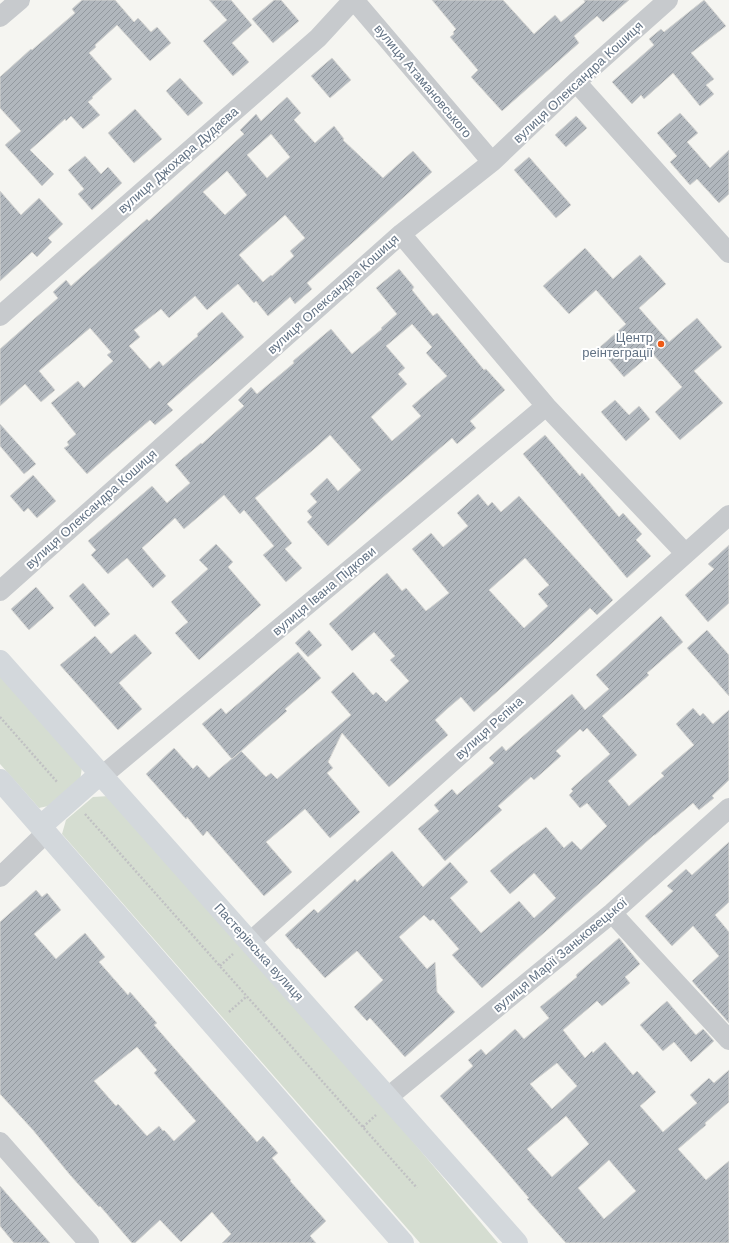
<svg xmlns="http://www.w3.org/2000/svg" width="729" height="1243" viewBox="0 0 729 1243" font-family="'Work Sans',sans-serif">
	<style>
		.grass { fill: #d5ddd1 }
		.building { fill: url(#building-hatch); stroke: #d6d6d3; fill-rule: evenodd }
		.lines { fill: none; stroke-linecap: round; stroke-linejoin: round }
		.path { stroke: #c0c1c3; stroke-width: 2.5; stroke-dasharray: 2 2; stroke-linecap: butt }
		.minor { stroke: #c7cacd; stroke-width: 20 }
		.major { stroke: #d3d8dc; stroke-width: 22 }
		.poi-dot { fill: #ee5b17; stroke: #fff; stroke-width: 1.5 }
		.labels { text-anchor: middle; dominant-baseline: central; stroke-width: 4; stroke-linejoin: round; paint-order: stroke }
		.street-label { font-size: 13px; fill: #627284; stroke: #fff }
		.poi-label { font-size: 13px; fill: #627284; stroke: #fff; text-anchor: end }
	</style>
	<defs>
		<pattern id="building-hatch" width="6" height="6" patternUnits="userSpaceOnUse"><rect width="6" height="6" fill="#b1b7bd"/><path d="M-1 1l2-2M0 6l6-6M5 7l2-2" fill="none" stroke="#93999f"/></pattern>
	</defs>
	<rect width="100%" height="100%" fill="#f5f5f1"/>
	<!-- grass -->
	<path class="grass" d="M 0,673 L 82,767 L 80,781 L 53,805 L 39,808 L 0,764 Z
		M 109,796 L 373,1094 L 498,1243 L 420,1243 L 62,834 L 66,820 L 93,797 Z"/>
	<!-- building -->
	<path class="building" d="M 82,0 L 115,0 L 134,22 L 138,18 L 151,32 L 157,27 L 171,43 L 150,61 L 117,25 L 95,45 L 96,47 L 89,53 L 112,79 L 92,97 L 93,98 L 88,102 L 100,115 L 83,129 L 71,116 L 66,121 L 65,119 L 30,150 L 54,174 L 42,186 L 5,145 L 21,131 L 0,108 L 0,77 L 31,49 L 32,50 L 75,13 L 72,9 Z
		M 209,0 L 231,0 L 252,25 L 232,43 L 249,62 L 233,76 L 203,41 L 227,20 Z
		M 274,0 L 281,0 L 299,21 L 273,43 L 252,19 Z
		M 432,0 L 503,0 L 534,34 L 555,15 L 561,22 L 585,2 L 584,0 L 629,0 L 603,22 L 597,16 L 574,36 L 579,43 L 502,111 L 471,77 L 478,70 L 450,37 L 454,34 L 453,32 L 456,29 Z
		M 704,0 L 726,26 L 691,53 L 714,79 L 706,85 L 714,94 L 700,106 L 673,73 L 644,99 L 641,95 L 632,104 L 612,82 L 654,45 L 649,39 L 661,29 L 664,32 Z
		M 332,58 L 351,80 L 330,98 L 311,76 Z
		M 180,78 L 203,103 L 188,116 L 166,91 Z
		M 287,97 L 301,113 L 294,120 L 315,143 L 334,126 L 344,139 L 343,140 L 383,178 L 413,151 L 432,172 L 307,283 L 312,289 L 295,304 L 290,297 L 268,316 L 256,301 L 254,303 L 238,284 L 207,310 L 195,296 L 169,318 L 161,309 L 134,330 L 140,337 L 129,346 L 150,369 L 159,361 L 163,366 L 198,336 L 197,334 L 222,312 L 244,337 L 167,404 L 173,410 L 155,425 L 150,420 L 112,452 L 87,474 L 64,448 L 69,445 L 67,442 L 76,434 L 51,403 L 78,381 L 84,388 L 113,361 L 107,355 L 111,352 L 90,328 L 39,371 L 55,390 L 41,402 L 25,384 L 0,406 L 0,349 L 58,298 L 53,292 L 66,280 L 71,286 L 147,219 L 149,221 L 244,134 L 240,130 L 256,114 L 261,121 ZM 271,134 L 290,157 L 267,178 L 247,155 ZM 227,171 L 247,195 L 225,215 L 203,192 ZM 285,215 L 305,238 L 290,251 L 294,256 L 272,276 L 271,275 L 263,282 L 239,255 Z
		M 135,109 L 162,139 L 134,163 L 108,133 Z
		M 680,113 L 698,133 L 687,142 L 710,168 L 729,150 L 729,194 L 719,203 L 697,179 L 690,185 L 670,162 L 677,156 L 657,133 Z
		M 576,116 L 587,128 L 566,147 L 555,135 Z
		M 85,156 L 101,174 L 108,167 L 122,183 L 92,210 L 78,194 L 84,189 L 68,170 Z
		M 529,157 L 571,205 L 556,218 L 514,170 Z
		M 0,191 L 21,215 L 39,198 L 63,224 L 48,238 L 52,242 L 37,257 L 32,252 L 0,281 Z
		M 585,248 L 613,279 L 640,255 L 666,284 L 639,308 L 669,342 L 697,318 L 722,347 L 694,371 L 723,403 L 680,440 L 655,412 L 682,387 L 652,353 L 624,377 L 599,348 L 626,324 L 596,290 L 569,314 L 543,286 Z
		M 399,269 L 414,287 L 412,290 L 433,316 L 437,313 L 484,370 L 486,369 L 505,390 L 470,421 L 476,428 L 457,444 L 452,438 L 369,509 L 328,546 L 307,522 L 312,517 L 307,511 L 317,502 L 310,494 L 327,478 L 338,491 L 361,470 L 330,435 L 313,450 L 255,498 L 292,543 L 285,549 L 302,568 L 286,582 L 263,555 L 274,546 L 244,510 L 240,514 L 224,495 L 184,529 L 175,518 L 142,548 L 166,576 L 153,588 L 127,558 L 108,574 L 91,555 L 96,550 L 88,541 L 152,486 L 167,503 L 190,483 L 175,465 L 201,443 L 202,444 L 244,406 L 238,400 L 251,387 L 257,394 L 294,363 L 293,361 L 331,329 L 352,354 L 382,329 L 381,328 L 397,314 L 376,288 ZM 412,324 L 432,347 L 426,353 L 447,376 L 412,406 L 421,416 L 392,441 L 371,417 L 407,384 L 398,374 L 405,368 L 386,346 Z
		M 615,400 L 629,415 L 639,406 L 650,419 L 626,441 L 601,412 Z
		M 0,424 L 36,464 L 24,474 L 0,446 Z
		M 545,435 L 580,476 L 582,473 L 619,517 L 623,513 L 642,534 L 636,540 L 651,556 L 627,578 L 523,454 Z
		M 33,475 L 56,501 L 37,518 L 28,508 L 24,512 L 10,496 Z
		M 478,494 L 488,506 L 492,502 L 501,512 L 519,496 L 613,600 L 597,615 L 590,608 L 541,653 L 474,712 L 461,697 L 447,709 L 435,720 L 448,735 L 389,787 L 342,733 L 328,762 L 333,768 L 327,773 L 360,812 L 330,838 L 305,809 L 266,842 L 292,872 L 264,896 L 207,831 L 203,836 L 187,817 L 186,819 L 146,774 L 174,748 L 193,769 L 197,765 L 209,778 L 241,751 L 266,777 L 271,773 L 277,779 L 351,715 L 331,692 L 353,672 L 373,695 L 376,692 L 386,702 L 409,681 L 390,660 L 395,656 L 374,632 L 352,651 L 329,624 L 387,573 L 402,591 L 406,588 L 426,611 L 449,593 L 412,549 L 431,533 L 443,547 L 468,526 L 457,513 ZM 525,558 L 549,585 L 538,594 L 548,606 L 524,628 L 489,590 Z
		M 216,544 L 233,562 L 228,567 L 261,605 L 199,660 L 175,633 L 188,622 L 171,602 L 208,569 L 199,560 Z
		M 729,545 L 729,603 L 708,622 L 685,595 L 714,569 L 708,564 Z
		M 83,583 L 110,614 L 95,627 L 69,596 Z
		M 36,587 L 54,608 L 29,630 L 11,609 Z
		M 661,616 L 683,642 L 647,673 L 649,675 L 602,716 L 637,755 L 608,781 L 629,806 L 664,776 L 661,773 L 694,745 L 676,724 L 693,708 L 700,716 L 703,713 L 713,724 L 729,710 L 729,780 L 712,796 L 714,798 L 699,810 L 693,803 L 655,835 L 654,835 L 482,988 L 452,955 L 459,949 L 433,919 L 430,921 L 424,915 L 399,937 L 427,969 L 435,962 L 437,992 L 455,1012 L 405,1057 L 370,1018 L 367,1021 L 354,1007 L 383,980 L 357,951 L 325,978 L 298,948 L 297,949 L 285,935 L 314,909 L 318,913 L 355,879 L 357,882 L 392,851 L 423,887 L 450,862 L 468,882 L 450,898 L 481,933 L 519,901 L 534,918 L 556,898 L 534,873 L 510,894 L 490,871 L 509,855 L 546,827 L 564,848 L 572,841 L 581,850 L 607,826 L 587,803 L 580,808 L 569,795 L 573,791 L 571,789 L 610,754 L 587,728 L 583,732 L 580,729 L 556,751 L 561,756 L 534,780 L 531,777 L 498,806 L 502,810 L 445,861 L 418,829 L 439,811 L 434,805 L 452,789 L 457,795 L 494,763 L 489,758 L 502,746 L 506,751 L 572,694 L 585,710 L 609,689 L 596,675 Z
		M 309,630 L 322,645 L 308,657 L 295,643 Z
		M 707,630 L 729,655 L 729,696 L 687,648 Z
		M 135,634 L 152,653 L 119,683 L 142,709 L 118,730 L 60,665 L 95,636 L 111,654 Z
		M 298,652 L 321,678 L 285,709 L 287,711 L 232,759 L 202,724 L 221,708 L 226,714 Z
		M 729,842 L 729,902 L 715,915 L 729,932 L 729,1023 L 692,981 L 719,956 L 693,926 L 672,946 L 645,916 L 673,891 L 667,886 L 686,869 L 692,875 Z
		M 36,890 L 42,897 L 47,893 L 61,910 L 34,934 L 56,959 L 85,933 L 105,957 L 99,962 L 128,995 L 130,992 L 157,1023 L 154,1025 L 195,1072 L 257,1142 L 263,1136 L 278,1153 L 272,1158 L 291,1180 L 290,1181 L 326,1221 L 310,1236 L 316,1243 L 222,1243 L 231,1234 L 212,1212 L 181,1242 L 160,1220 L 135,1243 L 132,1243 L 100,1206 L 99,1207 L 71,1176 L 33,1130 L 0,1094 L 0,922 ZM 137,1047 L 157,1070 L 154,1073 L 196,1121 L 174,1141 L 164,1130 L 163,1131 L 159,1126 L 147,1136 L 118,1104 L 116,1106 L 94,1081 Z
		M 619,938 L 640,964 L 625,977 L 630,983 L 602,1006 L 597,1001 L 563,1030 L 585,1058 L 592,1051 L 593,1053 L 605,1042 L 633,1075 L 637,1071 L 656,1092 L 640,1106 L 663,1132 L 697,1103 L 690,1095 L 709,1078 L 714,1083 L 729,1070 L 729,1102 L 705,1123 L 706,1125 L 678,1149 L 706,1180 L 729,1161 L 729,1243 L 566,1243 L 527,1199 L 529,1198 L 499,1163 L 440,1096 L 473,1066 L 468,1060 L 481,1049 L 486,1055 L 515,1029 L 524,1039 L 549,1018 L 540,1007 L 577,977 L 576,975 ZM 557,1063 L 577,1086 L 552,1109 L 530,1084 ZM 566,1116 L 589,1144 L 552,1177 L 527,1149 ZM 609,1160 L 636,1191 L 604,1219 L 578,1188 Z
		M 667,1001 L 696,1035 L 703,1029 L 714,1041 L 691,1062 L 674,1042 L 663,1051 L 640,1025 Z
		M 0,1186 L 50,1243 L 14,1243 L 0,1226 Z"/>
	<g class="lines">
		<!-- path -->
		<path class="path" d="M 0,717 L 58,783
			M 85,814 L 417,1188
			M 220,966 L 233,954
			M 229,1012 L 247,996
			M 363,1127 L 376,1115"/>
		<!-- minor -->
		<path class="minor" d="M 354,0 L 492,162
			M 0,17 L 20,0
			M 576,82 L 729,253
			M 401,234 L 546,406 L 685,553
			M 0,316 L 318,38 L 353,0
			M 0,591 L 401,234 L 492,162 L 576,82 L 668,0
			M 102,776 L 546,406
			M 0,877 L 46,833
			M 612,913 L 729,1040
			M 250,942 L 729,515
			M 388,1097 L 612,913 L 729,808
			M 0,1142 L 89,1243"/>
		<!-- major -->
		<path class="major" d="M 0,661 L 517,1243
			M 0,780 L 403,1243
			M 41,826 L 100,774"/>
	</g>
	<!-- markers -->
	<circle class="poi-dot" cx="661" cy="344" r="4"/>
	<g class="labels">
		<!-- street labels -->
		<g class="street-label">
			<text transform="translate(423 81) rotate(50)">вулиця Атамановського</text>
			<text transform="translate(578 82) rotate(-43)">вулиця Олександра Кошиця</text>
			<text transform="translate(178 160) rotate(-41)">вулиця Джохара Дудаєва</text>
			<text transform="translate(333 294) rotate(-42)">вулиця Олександра Кошиця</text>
			<text transform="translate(91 509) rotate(-42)">вулиця Олександра Кошиця</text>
			<text transform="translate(324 591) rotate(-40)">вулиця Івана Підкови</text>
			<text transform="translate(489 728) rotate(-42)">вулиця Рєпіна</text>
			<text transform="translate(259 952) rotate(48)">Пастерівська вулиця</text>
			<text transform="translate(560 955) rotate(-40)">вулиця Марії Заньковецької</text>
		</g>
		<!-- poi labels -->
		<g class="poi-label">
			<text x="653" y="337">Центр<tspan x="653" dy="15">реінтеграції</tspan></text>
		</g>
	</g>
</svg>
